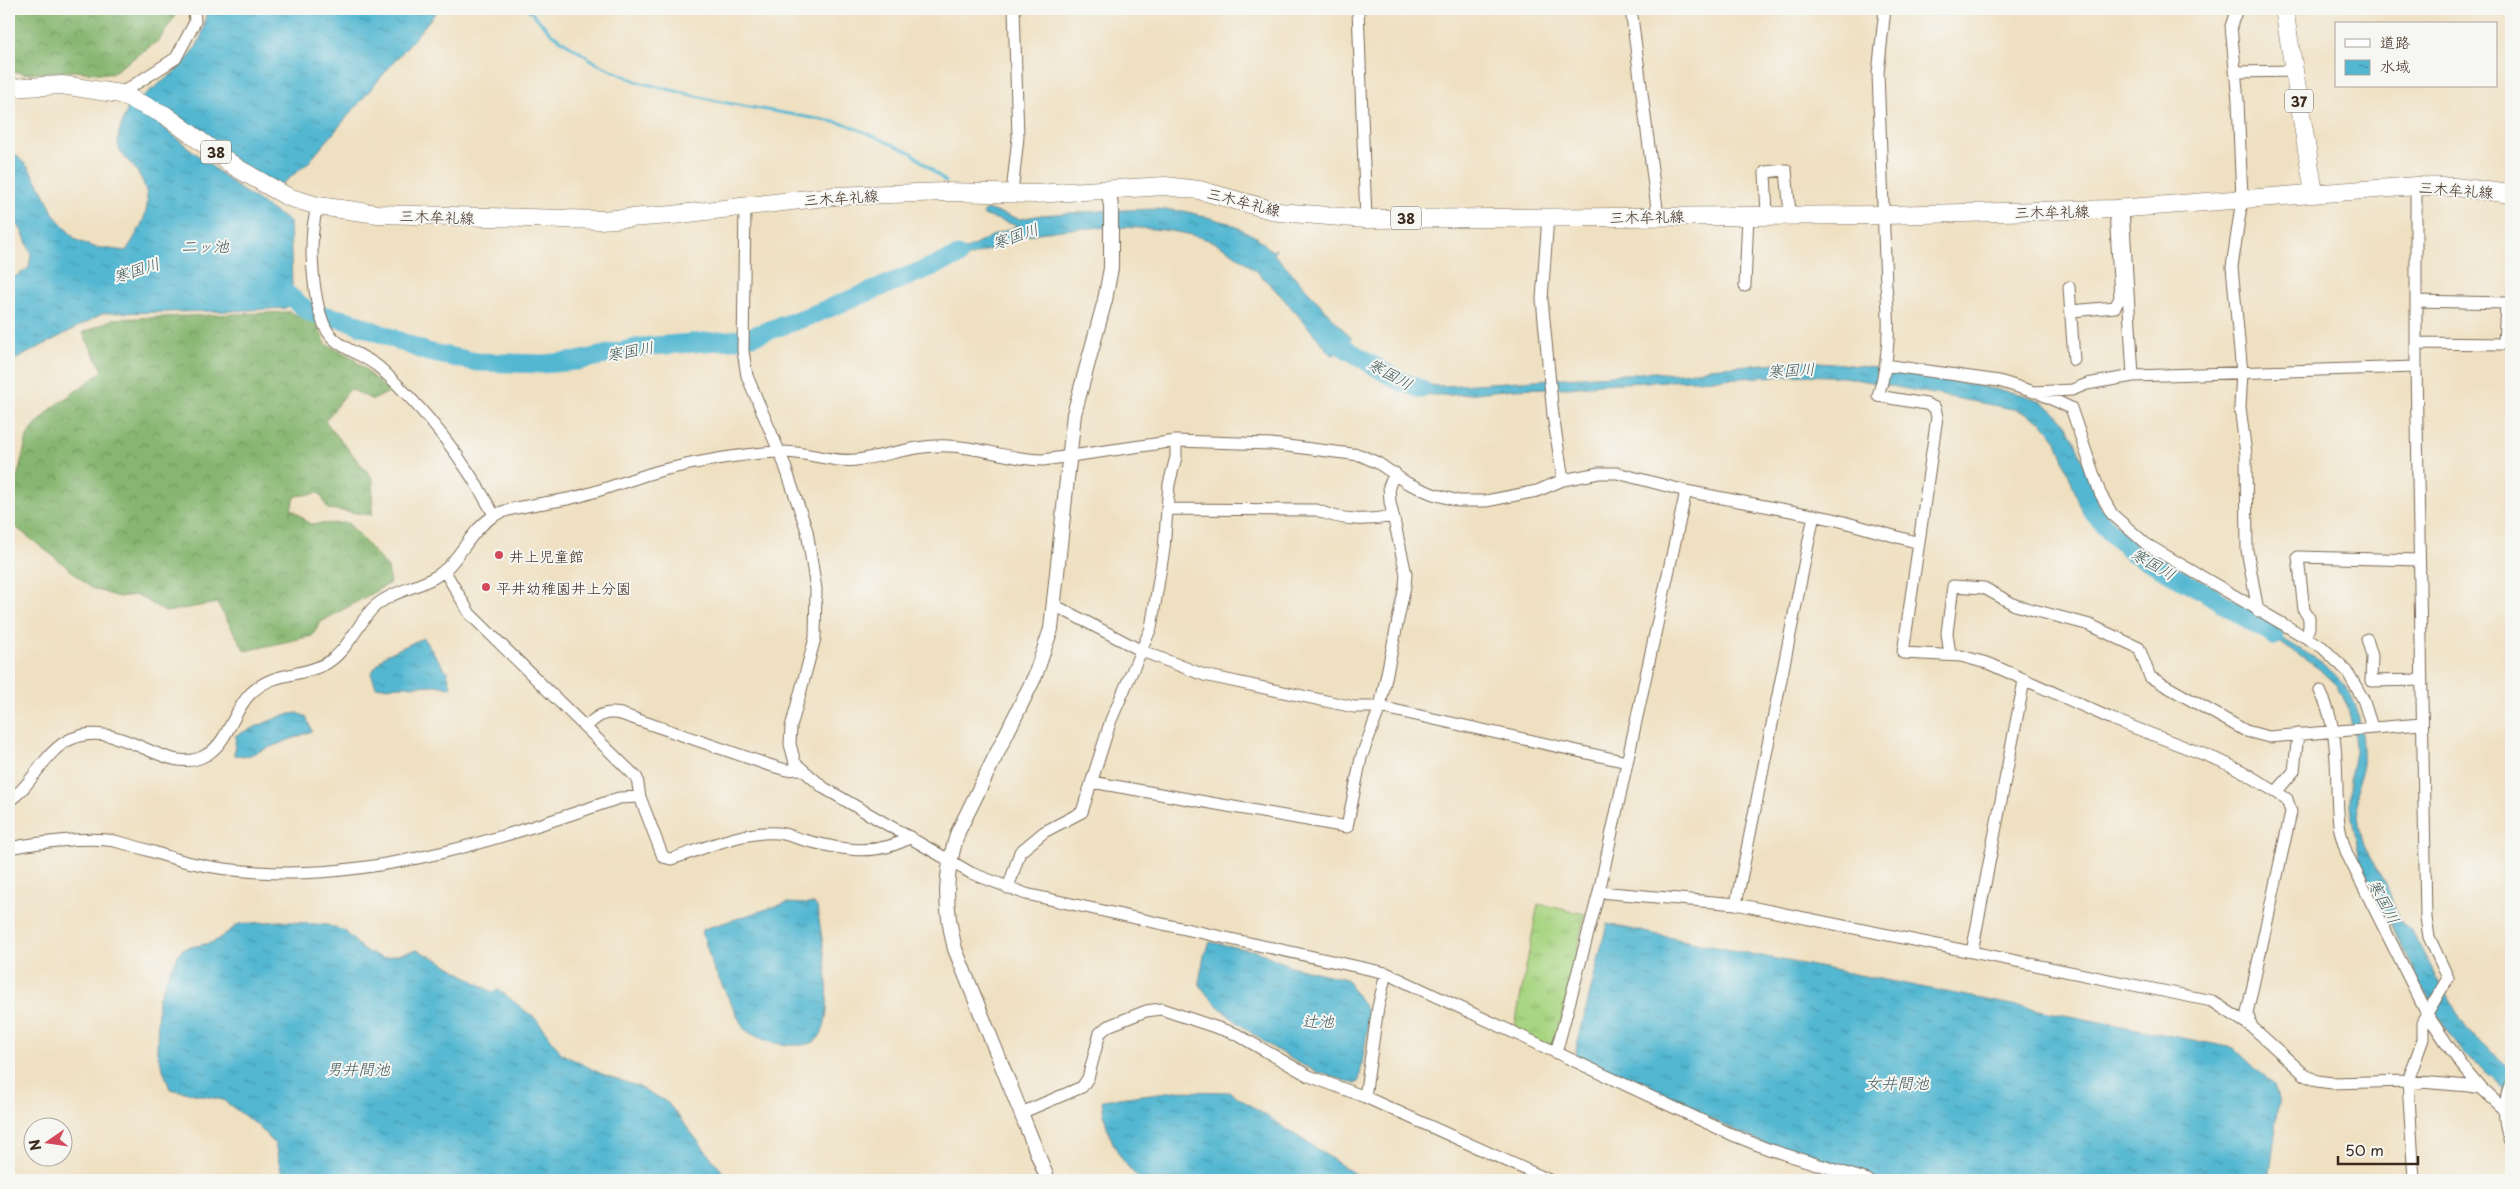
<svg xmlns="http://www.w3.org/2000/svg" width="2520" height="1189" viewBox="0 0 2520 1189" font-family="'Playpen Sans','Klee One',sans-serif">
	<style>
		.grass { fill: url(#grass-tufts); stroke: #728050 }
		.forest { fill: url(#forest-crowns); stroke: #607046 }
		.water { fill: url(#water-ripples); stroke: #467078 }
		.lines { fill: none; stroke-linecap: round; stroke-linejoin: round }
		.stream { stroke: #52b7d1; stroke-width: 3 }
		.river { stroke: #52b7d1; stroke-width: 19 }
		.minor-casing { stroke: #7a6a57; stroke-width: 13 }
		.tertiary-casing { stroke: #7a6a57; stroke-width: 16 }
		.primary-casing { stroke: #7a6a57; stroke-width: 19 }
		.minor { stroke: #fff; stroke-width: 11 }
		.tertiary { stroke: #fff; stroke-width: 14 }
		.primary { stroke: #fff; stroke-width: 18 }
		.poi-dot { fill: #d1495b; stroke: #f6f6f2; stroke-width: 2 }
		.labels { text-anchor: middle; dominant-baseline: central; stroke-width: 4; stroke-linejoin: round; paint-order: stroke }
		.shield { fill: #f6f6f2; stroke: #73675e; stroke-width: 1 }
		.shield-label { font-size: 14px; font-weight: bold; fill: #3b2a1e }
		.street-label { font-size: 15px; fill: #3b2a1e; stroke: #f6f6f2 }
		.poi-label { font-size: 15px; fill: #3b2a1e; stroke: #f6f6f2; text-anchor: start }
		.water-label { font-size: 16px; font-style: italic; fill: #435b5d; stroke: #f6f6f2 }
	</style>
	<defs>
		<pattern id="grass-tufts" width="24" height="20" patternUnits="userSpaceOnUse" patternTransform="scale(1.25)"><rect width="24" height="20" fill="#a8d581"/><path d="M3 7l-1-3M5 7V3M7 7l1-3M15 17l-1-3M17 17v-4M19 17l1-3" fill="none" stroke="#92b76f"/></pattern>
		<pattern id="forest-crowns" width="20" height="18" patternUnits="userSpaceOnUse" patternTransform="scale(1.25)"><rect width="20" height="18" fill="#86b66f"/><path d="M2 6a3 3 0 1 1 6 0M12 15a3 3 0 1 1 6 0" fill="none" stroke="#6f945b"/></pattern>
		<pattern id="water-ripples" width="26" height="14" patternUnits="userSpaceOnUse" patternTransform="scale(1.25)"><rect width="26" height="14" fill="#52b7d1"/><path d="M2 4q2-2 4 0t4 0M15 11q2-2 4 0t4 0" fill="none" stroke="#4595a9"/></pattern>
	</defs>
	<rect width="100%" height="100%" fill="#f6f6f2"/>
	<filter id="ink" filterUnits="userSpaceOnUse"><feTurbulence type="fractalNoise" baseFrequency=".02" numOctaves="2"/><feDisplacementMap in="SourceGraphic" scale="10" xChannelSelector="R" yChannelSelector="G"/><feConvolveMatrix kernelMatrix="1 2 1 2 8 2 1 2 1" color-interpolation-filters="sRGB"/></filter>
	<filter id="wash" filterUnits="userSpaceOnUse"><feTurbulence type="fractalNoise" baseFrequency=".0096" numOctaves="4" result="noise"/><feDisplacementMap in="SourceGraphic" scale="20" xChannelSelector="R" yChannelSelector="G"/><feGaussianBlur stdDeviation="1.12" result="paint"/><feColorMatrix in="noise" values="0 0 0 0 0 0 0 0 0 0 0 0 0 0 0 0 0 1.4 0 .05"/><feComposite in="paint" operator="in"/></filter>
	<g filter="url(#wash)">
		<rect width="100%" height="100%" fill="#efe0c1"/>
		<!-- grass -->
		<path class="grass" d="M 1538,904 L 1585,914 L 1555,1051 L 1514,1031 Z"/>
		<!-- forest -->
		<path class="forest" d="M 9,9 L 180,9 L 159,40 L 111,74 L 73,71 L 28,74 L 9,71 Z
			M 289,312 L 316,323 L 326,344 L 352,357 L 389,392 L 373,400 L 350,389 L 325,421 L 373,479 L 372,515 L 328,509 L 320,493 L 296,496 L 291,508 L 310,524 L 348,523 L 388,568 L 390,583 L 321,622 L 312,636 L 245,651 L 217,603 L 165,612 L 138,595 L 118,597 L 91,588 L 66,566 L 9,522 L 9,509 L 28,434 L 51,409 L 103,371 L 83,333 L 113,319 Z"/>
		<!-- water -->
		<path class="water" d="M 206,9 L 439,9 L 308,163 L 278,187 L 139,99 C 173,73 205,56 206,9 Z
			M 128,107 L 149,116 L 240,189 L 290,222 L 292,285 L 286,308 L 230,311 L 104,313 L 9,363 L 9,280 L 29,268 L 31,254 L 23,233 L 9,211 L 9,148 L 28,167 L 43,191 L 54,215 L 76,240 L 94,247 L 126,251 C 144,222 158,202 136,170 C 131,163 122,156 119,148 C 115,135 124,120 128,107 Z
			M 986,209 L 1020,219 L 1041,215 L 1098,211 L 1156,209 L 1184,211 L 1229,223 L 1258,238 L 1272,251 L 1276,249 L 1274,254 L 1352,339 L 1344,342 L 1334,351 L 1335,355 L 1332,355 C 1299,318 1268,274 1225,248 C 1183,222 1088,225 1039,233 C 1027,234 1015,240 1003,245 C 983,252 963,259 943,266 L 936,265 L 996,234 L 1018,226 L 983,215 Z
			M 1806,361 C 1877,365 1946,380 2015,393 C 2080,407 2075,456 2100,505 L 2083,514 L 2057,441 L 2041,421 L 2018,410 L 1844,377 L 1808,375 L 1599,384 C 1572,390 1543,387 1515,389 C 1485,391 1453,398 1423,394 C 1414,392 1399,389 1397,380 L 1402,378 L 1421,385 L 1445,386 L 1655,372 C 1670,375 1694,373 1708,368 Z
			M 2250,619 C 2262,625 2273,633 2285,640 C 2348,677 2364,693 2362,769 C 2362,775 2358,777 2358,783 C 2356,802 2358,821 2362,839 C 2366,856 2378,867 2385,882 C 2393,900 2394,919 2411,931 L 2461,1020 L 2469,1032 L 2511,1069 L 2511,1100 L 2492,1077 L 2465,1055 L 2446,1030 L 2423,989 L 2360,861 L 2350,807 L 2350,779 L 2355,752 L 2354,735 L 2348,708 L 2338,686 L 2322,671 L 2257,627 Z
			M 423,638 L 447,672 L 451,686 L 449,688 L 437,685 L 376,687 L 371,673 L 384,656 Z
			M 298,713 L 306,717 L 312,731 L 247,756 L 234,755 L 236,735 L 284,715 Z
			M 786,903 L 814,904 L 817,907 C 821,934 840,1026 814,1042 C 809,1045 800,1045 795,1045 C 778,1046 758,1039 744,1029 L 713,967 L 702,932 L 704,929 Z
			M 280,921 L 327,925 L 345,931 L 363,950 L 382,958 L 417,950 L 439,960 L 492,992 L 499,990 L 537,1020 L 562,1054 L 602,1074 L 637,1086 L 667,1102 L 729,1180 L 283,1180 L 275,1144 L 257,1125 L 223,1100 L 170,1089 L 157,1052 L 158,1000 L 170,970 L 182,949 L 214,942 L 239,924 Z
			M 1607,924 L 1710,946 L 2234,1048 L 2274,1086 L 2279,1103 L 2269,1180 L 1880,1180 L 1771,1147 L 1577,1057 L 1576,1050 Z
			M 1210,942 L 1257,951 L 1290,966 L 1346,979 L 1370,1015 L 1359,1082 L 1355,1084 C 1339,1078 1322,1075 1307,1067 C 1283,1057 1206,1005 1199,982 L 1204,956 Z
			M 1175,1091 L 1230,1092 L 1364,1180 L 1141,1180 C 1117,1159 1105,1132 1102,1100 Z"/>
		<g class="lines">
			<!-- stream -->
			<path class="stream" d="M 528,9 L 552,34 L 598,64 L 638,82 L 721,102 L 846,124 L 912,153 L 946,182"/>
			<!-- river -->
			<path class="river" d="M 270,280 L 309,312 L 349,321 L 427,352 L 477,362 L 542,364 L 577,361 L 640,347 L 731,340 L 753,336 L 812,315 L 958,256
				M 1324,326 L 1340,345 L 1397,380 L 1421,389
				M 2083,485 L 2091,509 L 2110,532 L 2133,553 L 2205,592 L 2274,636"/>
		</g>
	</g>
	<g filter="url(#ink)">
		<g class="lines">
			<!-- minor casing -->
			<g class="minor-casing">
				<path id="minor" d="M 1358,9 L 1366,219
					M 1631,9 L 1658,216
					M 1885,9 L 1878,73 L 1886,285 C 1890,323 1890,360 1878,396 L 1926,404 L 1935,408 L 1937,417 L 1903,653 L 1961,656 L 1990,664 L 2112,719 L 2221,761 L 2242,771 L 2287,799 L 2291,812 L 2247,1013 L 2252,1027 L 2305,1075 L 2317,1081 L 2332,1083 L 2408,1081 L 2469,1086 L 2481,1088 L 2505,1110
					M 2237,9 L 2231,26 L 2238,101 L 2242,199 L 2232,267 L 2242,373 L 2240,407 L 2246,454 L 2247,550 L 2258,611
					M 2235,72 L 2294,71
					M 120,94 L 176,58 L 195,22 L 194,9
					M 1012,193 L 1018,137 L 1014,9
					M 318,206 C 307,233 312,308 328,332 C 338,348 365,355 380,368 C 426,410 465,461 494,515
					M 745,206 L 743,351 L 747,376 L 784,463 L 807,531 L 816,589 L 815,638 L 791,727 L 790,744 L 795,763 L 824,788 L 971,873 L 1026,894 L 1386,973 L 1735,1136 L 1768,1149 L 1868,1180
					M 2123,208 L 2133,376
					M 1767,214 L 1765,172 L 1786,170 L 1790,214
					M 1548,217 L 1542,299 L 1553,415 L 1563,480
					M 1745,286 L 1748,215
					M 2069,287 L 2074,360
					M 2416,301 L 2506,303 L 2504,344 L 2416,343
					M 2071,311 L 2115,307 L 2120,298 L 2115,209
					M 1885,365 L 1999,381 L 2034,392 L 2072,390 L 2087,384 L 2133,376 L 2416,367
					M 2041,394 L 2071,408 L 2100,493 L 2112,514 L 2146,544 L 2322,647 L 2347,671 L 2363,699 L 2372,727
					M 1167,509 L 1317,510 C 1340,521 1369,521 1393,516
					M 444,570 L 470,614 L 637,778 L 640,797 L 663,857 L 671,859 C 704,849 743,830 778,833 C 787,834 796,838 804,840 C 842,850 876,857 911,837
					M 1054,605 L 1142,651 L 1204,675 L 1354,707 L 1380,707 L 1627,762
					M 2305,637 L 2309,628 L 2309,618 L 2304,610 L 2298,557 L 2419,560
					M 2367,639 L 2372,656 L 2371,681 L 2421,680
					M 1950,655 L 1947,633 L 1953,586 L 1984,588 L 2015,605 L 2090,625 L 2139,648 L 2150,677 L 2246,731 L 2269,737 L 2421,724
					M 2320,691 C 2342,733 2334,779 2339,824 C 2340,834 2344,845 2347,854 L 2427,1014 L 2460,1063 L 2481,1088
					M 586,727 C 598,715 604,711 621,714 L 769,765 L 786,770 L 801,769
					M 1092,782 L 1347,827 L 1361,758 L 1380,707 L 1405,586 L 1406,574 L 1390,502 L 1389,486 L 1395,473
					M 2277,791 L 2294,771 L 2298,734
					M 9,801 C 33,785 44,751 71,739 C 123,717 166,779 206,755 C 229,742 233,710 251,693 C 275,670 301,678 327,663 C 346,652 357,626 372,609 C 392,589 424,588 445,570 C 462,554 472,530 492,517 C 507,506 552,503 572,498 C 603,491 632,478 663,470 C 696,462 745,453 780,452 C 806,451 830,463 856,460 C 887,456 918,444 949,446 C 981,447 1011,460 1043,460 L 1176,441 L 1271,444 L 1360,455 L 1378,463 L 1407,483 L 1433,494 L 1459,501 L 1486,501 L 1537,491 L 1563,480 L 1599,473 L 1617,473 L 1686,491 L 1833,519 L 1919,543
					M 9,848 C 35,843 89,836 114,841 C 139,846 162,856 187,862 C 209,867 235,871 258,872 C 378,880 507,837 619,798 L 640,797
					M 1008,888 L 1020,852 L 1044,832 L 1082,812 L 1111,720 L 1151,628 L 1164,549 L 1169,484 L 1176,457 L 1176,441
					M 1599,892 L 1736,904 L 2212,1001 L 2252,1027
					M 1736,904 L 1814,515
					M 1972,952 L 2024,681
					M 1556,1053 L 1599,892 L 1686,491
					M 1365,1097 L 1378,1007 L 1386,973
					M 1021,1113 L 1082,1087 L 1088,1078 L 1100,1033 L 1108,1026 L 1146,1011 L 1161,1009 L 1236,1034 L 1309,1076 L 1365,1097 L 1549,1180
					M 2414,1180 L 2408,1081 L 2423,1039 L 2423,1020 L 2448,978 L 2429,937 L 2426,918 L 2416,367 L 2416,186"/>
			</g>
			<!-- tertiary casing -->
			<g class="tertiary-casing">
				<path id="tertiary" d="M 2511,1087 C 2504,1107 2505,1121 2511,1141
					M 1048,1180 L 955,949 C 944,905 944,875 958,832 L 1035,676 L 1051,629 L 1074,414 L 1105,300 L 1111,268 L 1111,206 L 1108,189"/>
			</g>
			<!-- primary casing -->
			<g class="primary-casing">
				<path id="primary" d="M 2284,9 L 2314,193
					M 9,88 L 62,85 L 120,94 L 165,115 L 237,168 L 288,197 L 318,206 L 378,214 L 600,220 L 672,215 L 834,196 L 945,192 L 1035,194 L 1165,186 L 1199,190 L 1279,212 L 1366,219 L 1885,215 L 2115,209 L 2416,186 L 2455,187 L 2511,194"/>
			</g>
			<!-- minor -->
			<use href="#minor" class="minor"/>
			<!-- tertiary -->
			<use href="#tertiary" class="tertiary"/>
			<!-- primary -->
			<use href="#primary" class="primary"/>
		</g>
	</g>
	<!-- markers -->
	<g class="poi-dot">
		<circle cx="499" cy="555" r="5"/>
		<circle cx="486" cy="587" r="5"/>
	</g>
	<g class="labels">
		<!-- shield labels -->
		<g class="shield">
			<rect x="2285" y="89.5" width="28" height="23" rx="4"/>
			<rect x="201" y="140.5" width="30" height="23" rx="4"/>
			<rect x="1391" y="206.5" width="30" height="23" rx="4"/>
		</g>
		<g class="shield-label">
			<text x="2299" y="101">37</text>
			<text x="216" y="152">38</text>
			<text x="1406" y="218">38</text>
		</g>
		<!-- street labels -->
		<g class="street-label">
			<text transform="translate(2456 189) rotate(4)">三木牟礼線</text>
			<text transform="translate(841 197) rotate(-4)">三木牟礼線</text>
			<text transform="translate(1244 201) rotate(14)">三木牟礼線</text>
			<text transform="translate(2052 211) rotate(-1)">三木牟礼線</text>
			<text transform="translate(437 216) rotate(2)">三木牟礼線</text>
			<text transform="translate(1647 216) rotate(-1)">三木牟礼線</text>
		</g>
		<!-- poi labels -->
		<g class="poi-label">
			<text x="509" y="555">井上児童館</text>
			<text x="496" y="587">平井幼稚園井上分園</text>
		</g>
		<!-- water labels -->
		<g class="water-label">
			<text transform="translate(1015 235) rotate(-19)">寒国川</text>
			<text x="205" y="245">二ッ池</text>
			<text transform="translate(136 269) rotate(-18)">寒国川</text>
			<text transform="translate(630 350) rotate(-10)">寒国川</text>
			<text transform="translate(1791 369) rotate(-3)">寒国川</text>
			<text transform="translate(1391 373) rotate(29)">寒国川</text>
			<text transform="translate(2154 563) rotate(30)">寒国川</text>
			<text transform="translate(2385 901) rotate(62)">寒国川</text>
			<text x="1318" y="1020">辻池</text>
			<text x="358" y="1068">男井間池</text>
			<text x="1897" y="1082">女井間池</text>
		</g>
	</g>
	<!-- margin -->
	<rect width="2520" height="1189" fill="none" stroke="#f6f6f2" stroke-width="30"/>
	<!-- legend -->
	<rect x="2335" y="22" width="162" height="65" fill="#f6f6f2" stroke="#aba49d"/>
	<rect x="2345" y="39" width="25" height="8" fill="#ffffff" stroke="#aba49d"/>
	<text x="2380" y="48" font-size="15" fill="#3b2a1e">道路</text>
	<rect x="2345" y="60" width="25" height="15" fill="url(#water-ripples)" stroke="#aba49d"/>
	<text x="2380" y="72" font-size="15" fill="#3b2a1e">水域</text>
	<!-- north arrow -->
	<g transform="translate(48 1142) rotate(257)"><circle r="24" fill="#f6f6f2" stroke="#aba49d"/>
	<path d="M0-4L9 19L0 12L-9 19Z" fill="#d1495b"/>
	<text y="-8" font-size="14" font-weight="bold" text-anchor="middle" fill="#3b2a1e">N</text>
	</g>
	<!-- scale -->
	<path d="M2338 1156v8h80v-8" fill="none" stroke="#3b2a1e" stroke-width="2.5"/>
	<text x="2345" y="1156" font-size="15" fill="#3b2a1e" stroke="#f6f6f2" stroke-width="4" paint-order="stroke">50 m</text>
</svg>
